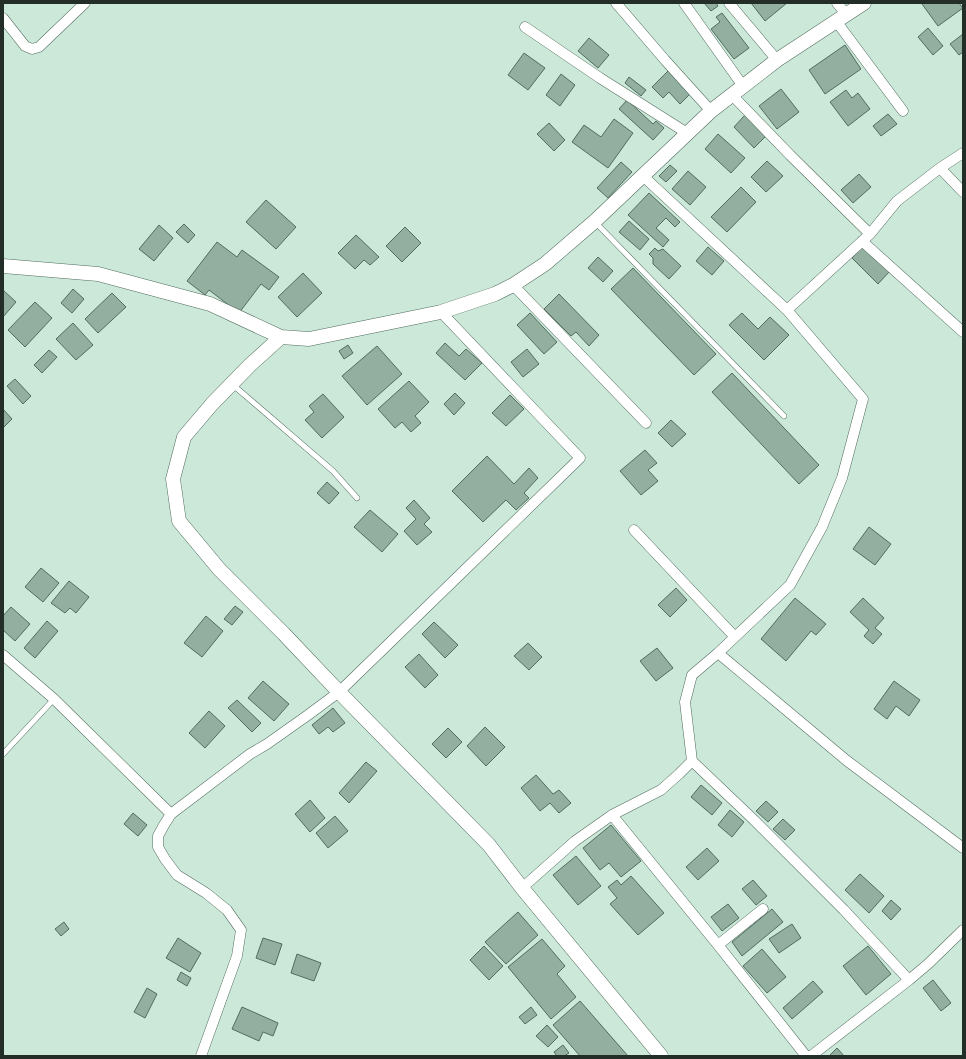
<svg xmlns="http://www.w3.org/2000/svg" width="966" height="1059" viewBox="0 0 966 1059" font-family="'PT Sans',sans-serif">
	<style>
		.building { fill: #92af9f; stroke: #526c5e }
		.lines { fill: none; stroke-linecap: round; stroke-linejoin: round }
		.lane-casing { stroke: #526c5f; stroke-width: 6 }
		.street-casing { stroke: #526c5f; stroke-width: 11 }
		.secondary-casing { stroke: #526c5f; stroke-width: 15 }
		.lane { stroke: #fff; stroke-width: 5 }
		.street { stroke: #fff; stroke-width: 10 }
		.secondary { stroke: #fff; stroke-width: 14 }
	</style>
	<rect width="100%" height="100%" fill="#cbe8d8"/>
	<!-- building -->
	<path class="building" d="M 704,3 L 716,3 L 718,6 L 711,11 Z
		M 751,3 L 787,3 L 765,21 Z
		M 924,3 L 959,3 L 963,8 L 938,26 L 922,4 Z
		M 722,13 L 749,48 L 734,59 L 711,29 L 720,22 L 716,17 Z
		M 928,28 L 943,46 L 933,55 L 918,37 Z
		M 963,34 L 963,52 L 959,55 L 950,44 Z
		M 589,38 L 609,55 L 598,68 L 578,51 Z
		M 845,45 L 861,69 L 825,94 L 809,70 Z
		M 524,53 L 545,68 L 528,90 L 508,75 Z
		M 668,71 L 690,94 L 680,104 L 669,92 L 663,98 L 652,87 Z
		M 561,74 L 575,85 L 560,106 L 546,95 Z
		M 629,77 L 646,90 L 641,96 L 625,83 Z
		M 781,89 L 799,112 L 777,129 L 759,106 Z
		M 846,90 L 852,98 L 858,93 L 870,109 L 848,126 L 830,102 Z
		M 627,100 L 653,124 L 656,121 L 664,128 L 653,140 L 619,109 Z
		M 888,114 L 897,124 L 881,136 L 873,126 Z
		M 745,115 L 766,136 L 754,148 L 734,127 Z
		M 614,119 L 633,133 L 608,168 L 572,142 L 584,125 L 601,137 Z
		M 549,123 L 565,140 L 554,151 L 537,134 Z
		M 718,134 L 745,158 L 731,173 L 705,149 Z
		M 767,161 L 783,176 L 766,192 L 751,177 Z
		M 621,162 L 632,172 L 608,198 L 597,188 Z
		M 670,165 L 677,171 L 666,182 L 659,176 Z
		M 688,171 L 706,187 L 690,205 L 672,189 Z
		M 859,174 L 871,187 L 853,203 L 841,190 Z
		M 741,187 L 756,202 L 727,232 L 711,217 Z
		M 649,193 L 680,222 L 675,227 L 666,218 L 656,228 L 669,240 L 663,247 L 628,215 Z
		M 266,200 L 296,227 L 276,249 L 246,222 Z
		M 629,221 L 649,239 L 640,250 L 619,232 Z
		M 184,224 L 195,235 L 188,243 L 176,232 Z
		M 159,225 L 173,238 L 154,261 L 139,249 Z
		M 405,227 L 421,243 L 402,262 L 386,246 Z
		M 356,235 L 379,257 L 370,265 L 364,260 L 355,269 L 338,253 Z
		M 217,242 L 237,257 L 242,250 L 279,277 L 269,290 L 261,284 L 239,313 L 209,290 L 205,295 L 187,281 Z
		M 863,246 L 889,272 L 878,284 L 852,258 Z
		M 708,247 L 724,261 L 712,275 L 696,261 Z
		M 655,248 L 658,251 L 663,249 L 681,266 L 669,279 L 653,264 L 653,258 L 649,254 Z
		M 598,257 L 613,271 L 603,282 L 588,268 Z
		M 633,268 L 716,354 L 694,375 L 611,289 Z
		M 303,273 L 322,293 L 297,317 L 278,297 Z
		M 73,289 L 84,299 L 72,313 L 61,303 Z
		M 3,290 L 16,302 L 3,317 Z
		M 112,293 L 126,307 L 98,333 L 85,319 Z
		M 559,294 L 599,335 L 589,346 L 576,332 L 571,336 L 544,309 Z
		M 35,302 L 52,318 L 25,347 L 8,330 Z
		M 530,313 L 557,342 L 544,354 L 517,325 Z
		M 742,313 L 758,329 L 770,317 L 789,335 L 764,360 L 729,325 Z
		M 73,323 L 93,345 L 76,360 L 56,339 Z
		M 445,343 L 459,356 L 466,349 L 482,363 L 465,380 L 436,353 Z
		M 348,345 L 353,353 L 344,359 L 339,351 Z
		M 377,346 L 402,374 L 367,405 L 342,376 Z
		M 527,349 L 539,364 L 523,377 L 511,362 Z
		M 49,350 L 57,357 L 42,373 L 34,365 Z
		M 732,373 L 819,465 L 799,484 L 712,392 Z
		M 15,379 L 31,396 L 23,404 L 7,386 Z
		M 409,381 L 429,402 L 415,416 L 421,423 L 411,432 L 402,422 L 395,428 L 378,409 Z
		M 455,393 L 465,403 L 454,415 L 444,404 Z
		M 323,394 L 344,417 L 322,438 L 305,420 L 314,412 L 309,406 Z
		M 510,395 L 524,409 L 506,426 L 492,413 Z
		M 3,409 L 12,419 L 4,427 L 3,425 Z
		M 671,420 L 686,434 L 672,447 L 658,433 Z
		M 645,450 L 657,463 L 648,470 L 658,481 L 641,495 L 620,471 Z
		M 487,456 L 514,484 L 529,468 L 538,478 L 524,493 L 529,498 L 516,510 L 506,500 L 483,522 L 452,491 Z
		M 327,482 L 339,493 L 329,504 L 317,493 Z
		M 414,500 L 430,518 L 424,524 L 432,532 L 417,545 L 404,531 L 416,519 L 406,508 Z
		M 370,510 L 398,534 L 382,552 L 354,527 Z
		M 869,527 L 891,544 L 875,565 L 853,549 Z
		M 41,568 L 59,583 L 43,602 L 25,587 Z
		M 69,581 L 89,597 L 76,613 L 70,608 L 65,613 L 51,603 Z
		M 676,588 L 687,600 L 670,617 L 658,605 Z
		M 795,598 L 826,624 L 816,635 L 811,631 L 786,661 L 761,639 Z
		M 863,598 L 884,618 L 875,628 L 882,634 L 873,644 L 864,636 L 869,630 L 850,612 Z
		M 235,606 L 243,612 L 232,625 L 224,619 Z
		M 11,607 L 30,624 L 15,641 L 3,630 L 3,616 Z
		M 206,616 L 223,631 L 202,657 L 184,643 Z
		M 47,621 L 58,631 L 35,658 L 24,648 Z
		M 434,622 L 458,645 L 445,658 L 422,634 Z
		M 528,643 L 542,657 L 529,670 L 514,656 Z
		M 657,648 L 673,668 L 656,681 L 640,661 Z
		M 419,654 L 438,675 L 425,688 L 405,667 Z
		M 263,681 L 289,704 L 274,721 L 248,698 Z
		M 894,681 L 920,700 L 909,716 L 896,706 L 887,719 L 874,709 Z
		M 237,700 L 261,723 L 252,732 L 228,708 Z
		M 333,708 L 345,723 L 333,732 L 328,727 L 319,734 L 312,725 Z
		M 209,711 L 225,726 L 205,748 L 189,733 Z
		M 485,727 L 505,747 L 486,766 L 467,746 Z
		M 448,728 L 462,742 L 446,758 L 432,744 Z
		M 366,762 L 377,771 L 349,803 L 339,793 Z
		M 536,775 L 553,794 L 559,790 L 571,803 L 559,813 L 550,803 L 540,811 L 521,788 Z
		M 701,785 L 722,803 L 712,815 L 691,797 Z
		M 310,800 L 325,818 L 310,832 L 295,814 Z
		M 766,801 L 778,812 L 768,822 L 756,811 Z
		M 730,810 L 744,822 L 732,837 L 718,825 Z
		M 133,813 L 147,825 L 138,836 L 124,824 Z
		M 335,816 L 348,831 L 328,848 L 316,833 Z
		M 783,819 L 795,830 L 785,840 L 773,829 Z
		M 611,825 L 641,861 L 621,877 L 609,863 L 600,870 L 583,848 Z
		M 707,848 L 719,861 L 698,880 L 686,867 Z
		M 576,856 L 601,886 L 578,905 L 553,875 Z
		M 860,874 L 884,896 L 869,913 L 845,890 Z
		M 631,876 L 664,913 L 638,935 L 610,904 L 617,898 L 608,887 L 617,880 L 621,885 Z
		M 753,880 L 767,896 L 756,905 L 742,889 Z
		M 891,900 L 901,909 L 891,920 L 882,911 Z
		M 728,904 L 739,918 L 722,931 L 711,917 Z
		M 772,909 L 783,922 L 742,956 L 732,942 Z
		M 518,912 L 538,935 L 506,964 L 485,942 Z
		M 64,922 L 69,929 L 61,936 L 55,929 Z
		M 792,924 L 801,938 L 779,953 L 769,939 Z
		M 178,938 L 201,953 L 190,972 L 166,958 Z
		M 263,938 L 282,944 L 275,965 L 256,958 Z
		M 542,939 L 565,966 L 557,974 L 576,997 L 551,1019 L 508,967 Z
		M 484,946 L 503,966 L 489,980 L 470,960 Z
		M 868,946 L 891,974 L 866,995 L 843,966 Z
		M 762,949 L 786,977 L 767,993 L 743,966 Z
		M 297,954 L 321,963 L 314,981 L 291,973 Z
		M 181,972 L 191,978 L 187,986 L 177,980 Z
		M 933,980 L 951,1003 L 941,1011 L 923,988 Z
		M 813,981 L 823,992 L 792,1019 L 783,1008 Z
		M 147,988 L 157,994 L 145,1018 L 134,1012 Z
		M 580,1001 L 628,1056 L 580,1056 L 553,1025 Z
		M 242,1007 L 278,1023 L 273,1036 L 263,1032 L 259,1041 L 232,1029 Z
		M 531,1007 L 537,1015 L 525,1024 L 519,1017 Z
		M 547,1025 L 558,1037 L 548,1047 L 536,1036 Z
		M 563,1045 L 569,1053 L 564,1056 L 557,1056 L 554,1052 Z
		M 837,1048 L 844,1056 L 829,1056 Z"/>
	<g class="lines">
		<!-- lane casing -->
		<g class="lane-casing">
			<path id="lane" d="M 595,222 L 784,416
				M 233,385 L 333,471 L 357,498
				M 3,754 L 54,699"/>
		</g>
		<!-- street casing -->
		<g class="street-casing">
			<path id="street" d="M 616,3 L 665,60 L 711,111
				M 684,3 L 743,86
				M 729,3 L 777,60
				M 837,3 L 846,14
				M 3,18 L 25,46 L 32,49 L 39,47 L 85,3
				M 836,21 L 903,111
				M 525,27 L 600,78 L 687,133
				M 732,95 L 790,155 L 870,234
				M 940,168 L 963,192
				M 862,241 L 963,332
				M 513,285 L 646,423
				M 787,310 L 870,234 L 897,201 L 940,168 L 963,153
				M 634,530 L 735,637
				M 718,653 L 846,760 L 963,848
				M 3,655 L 54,699 L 171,814
				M 692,761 L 754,820 L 844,910 L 909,980
				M 612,815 L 718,945 L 806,1056
				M 522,888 L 575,841 L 612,815 L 661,790 L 679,774 L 692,761 L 685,702 L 692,675 L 718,653 L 790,585 L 822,527 L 842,478 L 863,399 L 787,310 L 643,176
				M 718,945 L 763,909
				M 201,1056 L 237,956 L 241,930 L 227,910 L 206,893 L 177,875 L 165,859 L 158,847 L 158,836 L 164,825 L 171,814 L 250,754 L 267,744 L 308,715 L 339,692 L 580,458 L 441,312
				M 811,1056 L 909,980 L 928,964 L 963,930"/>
		</g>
		<!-- secondary casing -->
		<g class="secondary-casing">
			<path id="secondary" d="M 3,266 L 98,274 L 210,304 L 281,337
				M 661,1056 L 522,888 L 489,845 L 339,692 L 284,634 L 219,569 L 179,521 L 173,479 L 184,437 L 212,404 L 250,365 L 281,337 L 309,339 L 441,312 L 495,294 L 513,285 L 545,264 L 595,221 L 711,111 L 777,60 L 864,3"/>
		</g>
		<!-- lane -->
		<use href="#lane" class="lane"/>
		<!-- street -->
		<use href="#street" class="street"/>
		<!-- secondary -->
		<use href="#secondary" class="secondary"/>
	</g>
	<!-- border -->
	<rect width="966" height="1059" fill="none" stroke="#232e28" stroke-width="8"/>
</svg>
